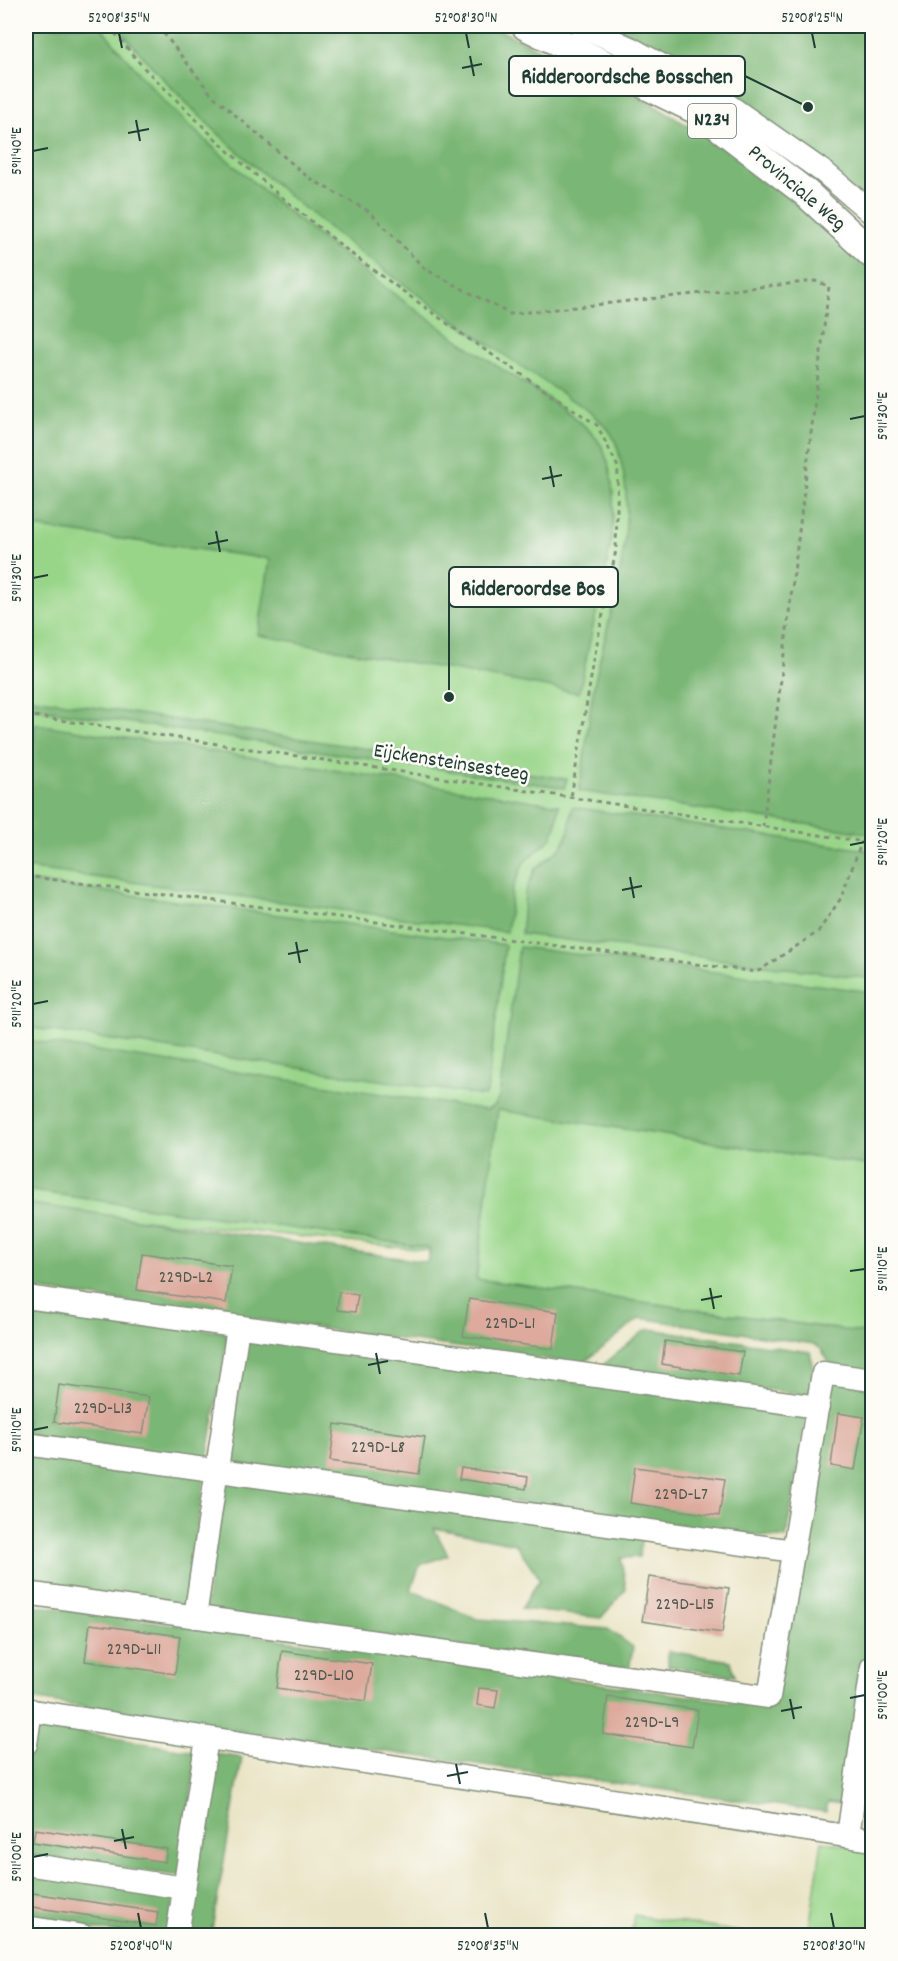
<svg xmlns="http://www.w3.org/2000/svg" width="898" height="1961" viewBox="0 0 898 1961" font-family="Dekko,sans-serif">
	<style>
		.green { fill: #99d589; stroke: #5c895e; stroke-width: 1.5 }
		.forest { fill: #7ab675; stroke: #4c7a54; stroke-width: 1.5 }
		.building { fill: #ddaa9d }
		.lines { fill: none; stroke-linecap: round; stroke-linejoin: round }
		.minor-casing { stroke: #84907c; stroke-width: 25 }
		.major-casing { stroke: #84907c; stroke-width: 31 }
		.path { stroke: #84907c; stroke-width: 3; stroke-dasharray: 4.5 4.5; stroke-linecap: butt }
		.minor { stroke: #fff; stroke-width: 22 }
		.major { stroke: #fff; stroke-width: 28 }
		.ticks { fill: none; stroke: #1f3d34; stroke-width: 2 }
		.labels { text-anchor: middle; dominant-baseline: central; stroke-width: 5; stroke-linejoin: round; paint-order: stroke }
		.number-label { font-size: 18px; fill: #4e584e }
		.shield { fill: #fdfcf7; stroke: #62766e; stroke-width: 1.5 }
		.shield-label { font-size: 20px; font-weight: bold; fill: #1f3d34 }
		.street-label { font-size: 21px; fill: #1f3d34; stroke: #fdfcf7 }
		.leader { fill: none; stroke: #1f3d34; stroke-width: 2 }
		.callout-dot { fill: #1f3d34; stroke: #fdfcf7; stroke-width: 2 }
		.callout { fill: #fdfcf7; stroke: #1f3d34; stroke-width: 2 }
		.callout-label { font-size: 22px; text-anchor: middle; font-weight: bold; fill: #1f3d34 }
		.neatline { fill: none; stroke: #1f3d34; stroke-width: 2 }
		.ticks-label { font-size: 15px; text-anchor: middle; fill: #1f3d34 }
	</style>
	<rect width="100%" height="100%" fill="#fdfcf7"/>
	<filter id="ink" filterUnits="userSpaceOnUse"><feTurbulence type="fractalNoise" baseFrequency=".0167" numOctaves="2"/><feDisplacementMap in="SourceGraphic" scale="12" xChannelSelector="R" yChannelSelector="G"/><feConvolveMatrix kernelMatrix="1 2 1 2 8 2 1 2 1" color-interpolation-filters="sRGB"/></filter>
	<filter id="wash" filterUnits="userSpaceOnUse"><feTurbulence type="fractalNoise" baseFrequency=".008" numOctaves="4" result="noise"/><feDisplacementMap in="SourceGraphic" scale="24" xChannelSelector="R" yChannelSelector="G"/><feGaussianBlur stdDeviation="1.35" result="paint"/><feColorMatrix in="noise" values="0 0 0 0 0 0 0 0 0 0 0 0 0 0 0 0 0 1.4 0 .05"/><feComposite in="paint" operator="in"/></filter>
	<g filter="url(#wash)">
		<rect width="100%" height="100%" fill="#e9e4c5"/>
		<!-- green -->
		<path class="green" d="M 26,26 L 475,26 L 872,301 L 872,1155 L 509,1111 L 872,1166 L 872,1334 L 476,1279 L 487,1198 L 470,1255 L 26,1207 Z
			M 822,1841 L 872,1849 L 872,1935 L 808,1936 Z
			M 634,1915 L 758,1935 L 631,1935 Z"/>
		<!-- forest -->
		<path class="forest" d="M 26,26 L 100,26 C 121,52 142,77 165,102 C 195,133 228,160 260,188 C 334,251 413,310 494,364 C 522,383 593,421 604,451 C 625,504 606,573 593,626 C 588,649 584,671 579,693 L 258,635 L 270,559 L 26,526 Z
			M 117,26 L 491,26 L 648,102 L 695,130 L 735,155 L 872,263 L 872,834 L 579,791 C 586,754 588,717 595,681 C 609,613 639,531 621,462 C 619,451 615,438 608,429 C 596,415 579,405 564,395 C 542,380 519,365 497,350 C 433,306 369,261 309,212 C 238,155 174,96 117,26 Z
			M 599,26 L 872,26 L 872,203 Z
			M 26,697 L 567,779 L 564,788 L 26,707 Z
			M 35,724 L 559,805 L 556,826 L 551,839 L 524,862 L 512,890 L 507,932 L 26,868 L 26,796 Z
			M 572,807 L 872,851 L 872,979 L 521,934 L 525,893 L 535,869 L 562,847 L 569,830 Z
			M 26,881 L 505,945 L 487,1093 L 484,1096 L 26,1027 Z
			M 519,947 L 872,992 L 872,1166 L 498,1110 L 476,1279 L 872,1334 L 872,1371 L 830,1364 L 821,1349 L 814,1344 L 640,1318 L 582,1364 L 26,1288 L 26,1203 L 427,1262 L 430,1248 L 26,1190 L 26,1040 L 487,1110 L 495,1105 L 499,1097 Z
			M 26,1304 L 228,1333 L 207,1459 L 26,1436 Z
			M 650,1329 L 810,1352 C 815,1368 813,1379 810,1395 L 654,1375 L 603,1365 L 643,1332 Z
			M 247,1336 L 806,1415 L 786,1538 L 762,1536 L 227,1463 Z
			M 835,1382 L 872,1387 L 872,1619 L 846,1805 L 828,1802 L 826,1812 L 244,1732 L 26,1698 L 26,1604 L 774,1708 L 830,1388 Z
			M 26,1449 L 205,1474 L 185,1608 L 26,1584 Z
			M 224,1477 L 643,1534 L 639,1557 L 621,1558 L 626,1589 L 601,1618 L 521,1609 L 540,1579 L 516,1544 L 434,1528 L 448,1555 L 420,1565 L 411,1590 L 477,1619 L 608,1629 L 633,1647 L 629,1670 L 205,1611 Z
			M 668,1651 L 731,1661 L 735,1676 L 668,1666 Z
			M 26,1723 L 197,1752 L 180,1876 L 26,1855 Z
			M 215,1754 L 242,1758 L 211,1935 L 185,1936 Z
			M 26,1874 L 175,1894 L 168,1936 L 134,1935 L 26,1919 Z"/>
		<g id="blocks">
			<!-- building -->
			<path class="building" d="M 142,1253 L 232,1266 L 226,1303 L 137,1290 Z
				M 339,1292 L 358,1295 L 355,1312 L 337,1310 Z
				M 469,1299 L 558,1312 L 553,1349 L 463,1336 Z
				M 665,1341 L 743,1352 L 739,1376 L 662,1364 Z
				M 59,1385 L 149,1397 L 143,1434 L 54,1422 Z
				M 838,1413 L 864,1417 L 855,1470 L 831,1466 Z
				M 335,1424 L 425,1437 L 419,1474 L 330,1461 Z
				M 635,1467 L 725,1479 L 719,1516 L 630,1503 Z
				M 461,1468 L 528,1477 L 526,1489 L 459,1479 Z
				M 649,1577 L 729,1588 L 722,1633 L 642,1621 Z
				M 90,1624 L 180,1636 L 175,1674 L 85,1661 Z
				M 282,1651 L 372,1664 L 366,1701 L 277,1688 Z
				M 479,1688 L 498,1690 L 495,1708 L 477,1705 Z
				M 608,1697 L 698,1710 L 692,1747 L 603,1734 Z
				M 35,1829 L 167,1849 L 165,1862 L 33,1842 Z
				M 26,1892 L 158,1912 L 156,1926 L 26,1906 Z"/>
		</g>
	</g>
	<g filter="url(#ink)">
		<use href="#blocks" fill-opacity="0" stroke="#84907c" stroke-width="1.5"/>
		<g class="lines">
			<!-- minor casing -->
			<g class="minor-casing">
				<path id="minor" d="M 581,26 L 630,48 L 708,91 L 825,173 L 872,213
					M 26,1297 L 818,1407
					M 26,1444 L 794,1551
					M 26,1593 L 769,1697 L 823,1373 L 872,1380
					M 195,1617 L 238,1327
					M 26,1710 L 872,1840
					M 26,1744 L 31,1710
					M 848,1836 L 872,1667
					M 26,1864 L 184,1888
					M 26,1927 L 83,1936
					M 177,1936 L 207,1738"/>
			</g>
			<!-- major casing -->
			<g class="major-casing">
				<path id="major" d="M 526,26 L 699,111 L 806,193 L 872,254"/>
			</g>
			<!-- path -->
			<path class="path" d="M 109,26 L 143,67 L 228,151 L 278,194 L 353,255 L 473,342 L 597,425 L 618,467 L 616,550 L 596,648 L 571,797
				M 158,26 L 212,95 L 309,178 L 370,212 L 425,269 L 510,314 L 815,281 L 829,286 L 763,826
				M 26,715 L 872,843
				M 26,734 L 28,715
				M 26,876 L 757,972 L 818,932 L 841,898 L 862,841"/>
			<!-- minor -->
			<use href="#minor" class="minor"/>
			<!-- major -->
			<use href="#major" class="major"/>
		</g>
	</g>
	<!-- ticks -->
	<path class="ticks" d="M 119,33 L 122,48M 466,33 L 469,48M 812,33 L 815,48M 470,56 L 474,76M 462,68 L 482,64M 136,120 L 140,141M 128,133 L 149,129M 33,151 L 48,148M 850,419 L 865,416M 550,466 L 554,487M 542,479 L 562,475M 216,531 L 220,552M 208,544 L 228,540M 33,578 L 48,575M 850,845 L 865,842M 630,877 L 634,898M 622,890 L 642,886M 296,942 L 300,963M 288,954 L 308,950M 33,1004 L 48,1001M 850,1271 L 865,1269M 710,1288 L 714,1309M 701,1300 L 722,1296M 376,1353 L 380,1374M 368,1365 L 388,1361M 33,1430 L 48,1427M 850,1698 L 865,1695M 790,1699 L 794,1719M 781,1711 L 802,1707M 456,1764 L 460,1784M 447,1776 L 468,1772M 122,1829 L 126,1849M 114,1841 L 134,1837M 33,1857 L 48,1854M 138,1913 L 141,1928M 485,1913 L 488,1928M 831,1913 L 834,1928"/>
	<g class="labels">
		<!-- number labels -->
		<g class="number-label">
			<text x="186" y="1278">229D-L2</text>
			<text x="510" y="1324">229D-L1</text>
			<text x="103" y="1409">229D-L13</text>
			<text x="378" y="1448">229D-L8</text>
			<text x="681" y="1495">229D-L7</text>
			<text x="685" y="1605">229D-L15</text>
			<text x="134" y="1650">229D-L11</text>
			<text x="324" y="1676">229D-L10</text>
			<text x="652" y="1723">229D-L9</text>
		</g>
		<!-- shield labels -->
		<rect class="shield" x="688" y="104" width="48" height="34" rx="4.5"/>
		<g class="shield-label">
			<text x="712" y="121">N234</text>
		</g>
		<!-- street labels -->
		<g class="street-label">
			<text transform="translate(796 189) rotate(40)">Provinciale Weg</text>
			<text transform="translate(451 764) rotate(9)">Eijckensteinsesteeg</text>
		</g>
	</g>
	<!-- callouts -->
	<path class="leader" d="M808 107L745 76M449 697L449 587"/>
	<g class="callout-dot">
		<circle cx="808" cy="107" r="6"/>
		<circle cx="449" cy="697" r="6"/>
	</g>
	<g class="callout">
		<rect x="509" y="56" width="236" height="40" rx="6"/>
		<rect x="449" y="567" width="169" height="40" rx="6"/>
	</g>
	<g class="callout-label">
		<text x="627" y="83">Ridderoordsche Bosschen</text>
		<text x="533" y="595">Ridderoordse Bos</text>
	</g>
	<!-- margin -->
	<rect width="898" height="1961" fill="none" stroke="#fdfcf7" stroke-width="66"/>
	<rect x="33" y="33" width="832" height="1895" class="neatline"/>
	<g class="ticks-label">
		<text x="119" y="22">52°08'35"N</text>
		<text x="466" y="22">52°08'30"N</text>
		<text x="812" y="22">52°08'25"N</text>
		<text transform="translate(16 151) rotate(-90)" y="5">5°11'40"E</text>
		<text transform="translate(882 416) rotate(-90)" y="5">5°11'30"E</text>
		<text transform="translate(16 578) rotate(-90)" y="5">5°11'30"E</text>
		<text transform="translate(882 842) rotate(-90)" y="5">5°11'20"E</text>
		<text transform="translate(16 1004) rotate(-90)" y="5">5°11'20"E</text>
		<text transform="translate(882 1269) rotate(-90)" y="5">5°11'10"E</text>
		<text transform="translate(16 1430) rotate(-90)" y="5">5°11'10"E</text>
		<text transform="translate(882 1695) rotate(-90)" y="5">5°11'00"E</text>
		<text transform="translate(16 1857) rotate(-90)" y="5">5°11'00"E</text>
		<text x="141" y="1950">52°08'40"N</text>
		<text x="488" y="1950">52°08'35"N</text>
		<text x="834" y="1950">52°08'30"N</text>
	</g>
</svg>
